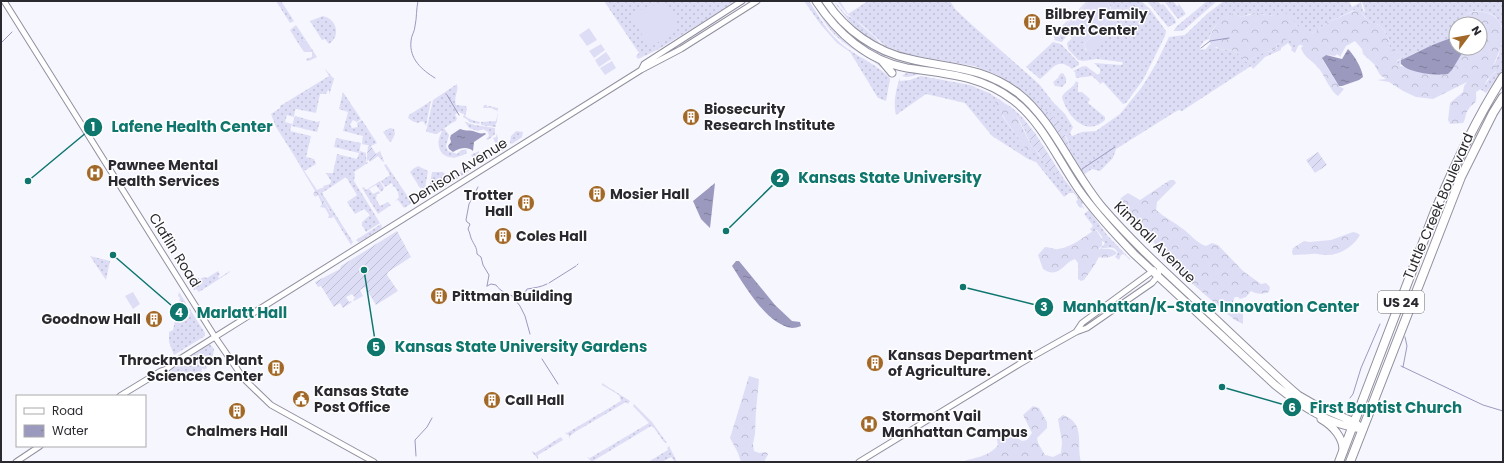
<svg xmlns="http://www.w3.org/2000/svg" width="1504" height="463" viewBox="0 0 1504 463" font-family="Poppins,sans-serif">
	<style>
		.grass { fill: url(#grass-dots); fill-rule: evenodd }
		.forest { fill: url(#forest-crowns) }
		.garden { fill: url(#garden-furrows) }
		.pitch { fill: #deddf6 }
		.water { fill: url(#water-ripples) }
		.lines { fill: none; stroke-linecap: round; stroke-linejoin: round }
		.stream { stroke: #9c99bf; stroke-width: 1 }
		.minor-casing { stroke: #91909e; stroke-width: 7 }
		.major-casing { stroke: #91909e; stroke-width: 9 }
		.highway-casing { stroke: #91909e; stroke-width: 10 }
		.minor { stroke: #fff; stroke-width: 5 }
		.major { stroke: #fff; stroke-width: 7 }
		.highway { stroke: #fff; stroke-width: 8 }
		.labels { text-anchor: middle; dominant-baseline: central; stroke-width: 3; stroke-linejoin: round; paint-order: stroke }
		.shield { fill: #fff; stroke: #69696d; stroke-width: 1 }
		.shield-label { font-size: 13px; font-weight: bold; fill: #29292f }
		.poi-label { font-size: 14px; font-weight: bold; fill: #29292f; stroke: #fff; text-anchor: start }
		.street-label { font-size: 14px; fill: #29292f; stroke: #fff }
		.leader { fill: none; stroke: #0f766e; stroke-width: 1.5 }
		.callout-dot { fill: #0f766e; stroke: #fff; stroke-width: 1.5 }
		.mark-label { font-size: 12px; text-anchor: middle; font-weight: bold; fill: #fff }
		.callout-label { font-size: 15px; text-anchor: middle; font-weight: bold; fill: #0f766e; stroke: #fff; stroke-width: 3; stroke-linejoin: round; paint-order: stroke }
	</style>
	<defs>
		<pattern id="grass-dots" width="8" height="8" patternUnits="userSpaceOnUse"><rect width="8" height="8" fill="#deddf6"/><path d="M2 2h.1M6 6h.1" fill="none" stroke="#bebed3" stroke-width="1.8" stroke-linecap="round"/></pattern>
		<pattern id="forest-crowns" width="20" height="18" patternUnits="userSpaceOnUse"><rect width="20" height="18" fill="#deddf6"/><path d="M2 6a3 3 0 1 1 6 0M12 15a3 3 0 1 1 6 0" fill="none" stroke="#bebed3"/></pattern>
		<pattern id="garden-furrows" width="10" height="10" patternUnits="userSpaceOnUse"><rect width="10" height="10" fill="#deddf6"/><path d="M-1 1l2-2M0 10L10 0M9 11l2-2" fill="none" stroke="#bebed3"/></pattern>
		<pattern id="water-ripples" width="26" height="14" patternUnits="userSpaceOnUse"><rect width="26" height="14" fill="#9c99bf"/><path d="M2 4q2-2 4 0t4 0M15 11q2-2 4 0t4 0" fill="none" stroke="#7f7d9c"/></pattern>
	</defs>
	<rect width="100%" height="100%" fill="#f6f6ff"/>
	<!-- grass -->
	<path class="grass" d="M 276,1 L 281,1 L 294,21 L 290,23 Z
		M 604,1 L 737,1 L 659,49 L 638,59 L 636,56 L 639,53 Z
		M 804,1 L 809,1 C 822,21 828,34 848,49 C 862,59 877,65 889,77 L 890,79 L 886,101 L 878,98 L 850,52 L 837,43 L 821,25 Z
		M 811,1 L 814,1 L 828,24 L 834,31 L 844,40 L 862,53 L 884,64 L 890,72 C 883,70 880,66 874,62 C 858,52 840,43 828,27 C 822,19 817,9 811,1 Z
		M 837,1 L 840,1 L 848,14 L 868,1 L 950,1 L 955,9 L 971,24 L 1039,84 L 1053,102 L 1065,114 L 1073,127 L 1070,133 L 1072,136 L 1082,132 L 1096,131 L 1120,114 L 1142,87 L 1156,64 L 1169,37 L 1185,35 L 1208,13 L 1224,1 L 1349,1 L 1352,7 L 1361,2 L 1363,11 L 1365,12 L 1362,1 L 1503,1 L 1503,28 C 1500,24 1498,18 1493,15 C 1488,11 1474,10 1468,13 C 1465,15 1463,18 1462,21 L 1462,24 L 1456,24 L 1456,37 L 1442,41 L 1412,54 L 1399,66 L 1396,65 L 1396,63 L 1404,56 L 1404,53 C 1396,53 1392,52 1389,45 L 1390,42 L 1384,30 L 1379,25 L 1368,21 L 1362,13 L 1354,10 L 1327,23 L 1312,34 L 1307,34 L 1295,24 L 1276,15 L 1269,16 L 1263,14 L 1249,14 L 1242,17 L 1239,16 L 1236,13 C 1224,16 1211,27 1209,39 L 1204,41 L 1200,47 L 1201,50 L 1206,49 L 1210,44 L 1218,49 L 1235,51 L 1247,62 C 1252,60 1257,55 1262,53 C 1268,51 1273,52 1277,47 L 1275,46 L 1287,38 L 1301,44 L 1298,46 L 1295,53 L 1291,50 L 1292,48 L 1288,43 L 1281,48 L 1281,50 L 1265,57 L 1253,69 L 1251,66 L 1182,111 L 1179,110 L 1175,112 L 1116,149 L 1113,158 L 1100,171 L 1092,169 L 1083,175 L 1072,157 L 1067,138 L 1054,119 L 1016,87 L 995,74 L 974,66 L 910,55 L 885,46 L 876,37 L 861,24 L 847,14 Z
		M 1087,1 L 1089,1 L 1069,21 L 1066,25 L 1066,31 L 1068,34 L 1062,42 L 1054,40 L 1055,38 L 1053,36 L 1055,33 Z
		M 1105,1 L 1141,1 L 1150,9 L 1166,31 L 1165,36 L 1143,80 L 1126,103 L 1123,104 L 1103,82 L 1099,85 L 1100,83 L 1092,76 L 1076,78 L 1075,72 L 1073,71 L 1081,67 L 1086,66 L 1098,75 L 1100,73 L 1100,69 L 1094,63 L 1121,65 L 1123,64 L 1122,62 L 1097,59 L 1083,61 L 1078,60 L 1068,49 L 1067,43 L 1072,38 C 1076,41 1080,43 1085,40 L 1110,15 L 1111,7 ZM 1111,17 L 1119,24 L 1086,51 L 1084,44 Z
		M 1147,1 L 1158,1 L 1161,5 L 1163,4 L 1161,1 L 1175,19 L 1176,23 L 1168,27 Z
		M 1164,1 L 1173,1 L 1177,6 L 1179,5 L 1177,1 L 1186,14 L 1178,19 Z
		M 1207,1 L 1217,1 L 1184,30 L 1179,31 L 1174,31 L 1176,27 Z
		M 835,3 L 836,3 L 846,15 L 854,19 L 876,38 L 881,46 L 855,29 Z
		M 323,16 C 337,19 341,36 329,44 L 325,39 L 322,40 L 310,21 Z
		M 296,25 L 306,40 L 298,43 L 290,30 Z
		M 1503,38 L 1503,71 L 1486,93 L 1480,89 C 1487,85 1489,76 1496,72 L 1494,65 L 1499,54 Z
		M 1053,42 L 1061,44 L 1079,63 L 1079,65 L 1072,69 C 1056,55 1050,73 1040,79 L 1026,67 Z
		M 325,69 L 334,79 L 329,95 L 329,91 L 328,90 L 326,94 L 320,94 L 316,113 L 296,109 L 295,110 L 294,117 L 287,115 L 285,122 L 292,124 L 290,131 L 311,136 L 306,157 L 314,159 L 316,164 L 304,171 L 276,127 L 271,114 L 280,108 L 280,106 L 329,76 Z
		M 908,72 L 964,79 L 995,91 L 1020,109 L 1040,133 L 1074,188 C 1061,174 1053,156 1043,140 C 1025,112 999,91 967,82 C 953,78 937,75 922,74 C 914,74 910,79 902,76 Z
		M 964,73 C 993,76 1022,95 1039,118 C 1052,134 1062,153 1073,170 L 1072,170 L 1027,109 L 964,74 Z
		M 1063,73 L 1066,78 L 1066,83 L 1062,87 L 1055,86 L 1053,82 L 1058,78 L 1060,74 Z
		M 921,76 L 970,85 L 989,93 L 1011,107 L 1022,117 L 1024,125 L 1038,154 L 1053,170 L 1064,179 L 1083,203 L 1082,205 L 1084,208 L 1084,209 L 1082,207 L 1080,208 L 1076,202 L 1078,199 L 1074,193 L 1069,193 L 1064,197 L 1036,162 L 1028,159 L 992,136 L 965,103 L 926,94 L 896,115 C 893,104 896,88 900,78 L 900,81 L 910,80 ZM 999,99 C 1019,113 1022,126 1032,147 L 1030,154 L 1003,117 L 998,105 Z
		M 1076,81 L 1079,83 L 1078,84 L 1078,92 L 1082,92 L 1090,99 L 1088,103 L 1105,117 L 1105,120 C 1086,138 1067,116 1062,97 C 1065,90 1074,88 1076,81 Z
		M 457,84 C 459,92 453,97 456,105 L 466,106 L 467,109 L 465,116 C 468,119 475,121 480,122 L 479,124 L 469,122 L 468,120 L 463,117 L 464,114 L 460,113 L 459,111 L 455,115 L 457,118 L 456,121 C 449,123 439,134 436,134 C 434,134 429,132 426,132 L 433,100 Z
		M 343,92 L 361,119 L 357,122 L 353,120 L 350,125 L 352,128 L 358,127 L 357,123 L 362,120 L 377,143 L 371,146 L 362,144 L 363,136 L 343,131 L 348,112 L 339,109 Z
		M 431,101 L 426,126 L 423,121 L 417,123 L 416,122 L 414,122 L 408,118 L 409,115 Z
		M 484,105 L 487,105 L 487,107 L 489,106 L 498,108 L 497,122 L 495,125 L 496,125 L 496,127 L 481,125 L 481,122 L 496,121 L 498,111 L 491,108 L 483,108 Z
		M 295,116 L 317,122 L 320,121 L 317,132 L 292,126 Z
		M 465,122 L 475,125 L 495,128 L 495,134 L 488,140 L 486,139 L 489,136 L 488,132 L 483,129 L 478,131 L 469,128 Z
		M 390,128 L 394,129 L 395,134 L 391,142 L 389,141 L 383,132 Z
		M 444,128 L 449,135 L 446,146 L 448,151 L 457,154 L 460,151 L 466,149 L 467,153 C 445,166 430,148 444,128 Z
		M 516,131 L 523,132 L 522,137 L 512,144 L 510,143 L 511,136 Z
		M 497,133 L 498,144 L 507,145 L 508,147 L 479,164 L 481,158 L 488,157 L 492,151 L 498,148 L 493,138 L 496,137 Z
		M 336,138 L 361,143 L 359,153 L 334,147 Z
		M 360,151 L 366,153 L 366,164 L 354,172 L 355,174 L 354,181 L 380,223 L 366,232 L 362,225 L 362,222 L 370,215 L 364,209 L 355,214 L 347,202 L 357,195 L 346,177 L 322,193 L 353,242 L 351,245 L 319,193 L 324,187 L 323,186 L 330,184 L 331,181 L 326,173 L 333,173 L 337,154 L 357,159 Z
		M 479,151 L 479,160 L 475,167 L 440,190 L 433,191 L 429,189 L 432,172 L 443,172 L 450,179 L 466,168 L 471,167 L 474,161 L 471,155 Z
		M 386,164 L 412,203 L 404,208 L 398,200 L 395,201 L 399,198 L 398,192 L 394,186 L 390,188 L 393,186 L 392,183 L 385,187 L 381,181 L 390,175 L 384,165 Z
		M 418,166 L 428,171 L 425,188 L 420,188 L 410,172 L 413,169 Z
		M 380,181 L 384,188 L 383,190 L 381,192 L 376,185 L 369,189 L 373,194 L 379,191 L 380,193 L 377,194 L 376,199 L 380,206 L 388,202 L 391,205 L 378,214 L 362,188 L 364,187 L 366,190 Z
		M 1089,210 L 1107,235 L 1130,259 L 1130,260 L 1124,254 L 1121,255 L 1119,260 L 1115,257 L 1118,253 C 1114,245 1107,248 1100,249 L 1105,243 L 1101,240 L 1103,238 L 1097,230 L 1092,232 L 1090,229 L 1093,226 L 1084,214 Z
		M 381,224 L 382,227 L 380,229 L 361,241 L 358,242 L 356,240 Z
		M 90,256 L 110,261 L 106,280 Z
		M 218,271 L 220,275 L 218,276 L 219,278 L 230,271 L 230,272 L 199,292 L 196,289 L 194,290 L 188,280 L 194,276 L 200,279 L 204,277 L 207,278 Z
		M 179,292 L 205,333 L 205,336 L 174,355 L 169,342 L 169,332 L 173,330 L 180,298 L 178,296 Z
		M 210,344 L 214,349 L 211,366 L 208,365 L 206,366 L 207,368 L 204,370 L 203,368 L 201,370 L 202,372 L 199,373 L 198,372 L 196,373 L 197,375 L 194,377 L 192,375 L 190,376 L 191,378 L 187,381 L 179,379 L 171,371 L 172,369 Z
		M 602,383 L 630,401 L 628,404 L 626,402 L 575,432 L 570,436 L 570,439 L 568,434 L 567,435 L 565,432 L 567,433 L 621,401 L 619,395 L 602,385 Z
		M 634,404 L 652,422 L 667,443 L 664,442 L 654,428 L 651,426 L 593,461 L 594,462 L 592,462 L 587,457 L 590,458 L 649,423 L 633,406 Z
		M 561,437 L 563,440 L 538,455 L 538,459 L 532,452 L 533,451 L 535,453 Z
		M 669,446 L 677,462 L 675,462 L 671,457 L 662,462 L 648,462 L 668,450 L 667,448 Z"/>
	<!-- forest -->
	<path class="forest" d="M 1358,9 L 1368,21 L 1379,25 L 1384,30 L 1390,42 L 1389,45 C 1393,53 1397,52 1405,53 L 1404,56 L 1397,61 L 1396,65 C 1414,68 1428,76 1448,74 L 1452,70 L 1461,53 L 1465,51 L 1467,48 L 1480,48 L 1480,24 L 1462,24 L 1462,21 L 1466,14 C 1484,7 1504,15 1503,38 C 1502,47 1497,56 1494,64 L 1497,66 L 1498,69 L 1487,80 L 1484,87 L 1476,92 C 1477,106 1475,100 1468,110 C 1465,114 1466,119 1463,123 L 1450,124 L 1448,120 L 1450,103 L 1463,92 L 1464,86 L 1467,82 L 1433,99 L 1416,97 L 1403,91 L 1389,82 L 1377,80 L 1386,79 L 1380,75 L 1374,64 L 1363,54 L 1362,49 L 1355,41 L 1346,46 L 1341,55 L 1341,57 L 1337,54 L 1335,56 L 1326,55 L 1322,59 L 1339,86 L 1344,89 L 1338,96 C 1331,92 1325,77 1320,70 C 1314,61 1304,58 1301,48 L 1303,46 L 1287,39 L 1276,45 L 1276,48 C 1270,52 1266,51 1261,54 C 1256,56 1252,60 1247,62 L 1235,51 L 1218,49 L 1217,47 L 1213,47 L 1209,42 C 1209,34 1217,22 1224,18 C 1226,15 1232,14 1236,13 L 1239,16 L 1241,17 L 1257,13 L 1271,16 L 1278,13 L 1285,13 L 1293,18 L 1296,25 L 1301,27 L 1307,34 L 1312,34 L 1327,23 Z
		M 306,40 L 317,57 L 311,60 L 307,61 L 306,59 L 312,57 L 312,52 L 304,52 L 298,43 Z
		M 999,99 L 1014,111 L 1032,147 L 1033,151 L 1031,154 L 1028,152 L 1005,119 L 995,102 L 996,100 Z
		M 293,154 L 317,190 L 324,187 L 319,193 L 330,212 L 334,215 L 332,218 L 328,218 L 329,215 L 325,208 L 320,207 L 322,204 L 318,195 L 315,197 L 313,194 L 315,191 Z
		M 1170,180 L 1174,180 L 1176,183 L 1157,202 L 1156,210 C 1164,217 1174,222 1183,229 C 1191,235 1197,243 1206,246 L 1212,243 L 1218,245 L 1243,271 L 1261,284 L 1266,283 L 1270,287 L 1269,292 C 1263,294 1258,295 1251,291 L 1246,297 L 1240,299 L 1238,297 L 1235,297 C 1232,302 1232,306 1235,311 L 1240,311 L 1243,314 L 1243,324 L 1235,320 L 1226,313 L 1164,259 L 1159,252 L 1151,237 L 1140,227 L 1129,220 L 1117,203 L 1122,197 L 1128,193 L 1140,200 Z
		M 1093,231 L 1097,231 L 1102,239 L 1102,246 L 1098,249 C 1105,249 1112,247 1117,253 C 1113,257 1105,259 1099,257 C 1095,265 1089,273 1084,280 L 1081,281 L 1078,279 L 1078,263 L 1075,259 C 1064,262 1059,280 1043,269 L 1038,255 L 1045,247 C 1049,247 1055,250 1058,249 C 1072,247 1082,238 1093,231 Z
		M 1353,232 L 1357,233 L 1360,235 C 1353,247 1339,256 1325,255 C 1321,255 1317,253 1312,254 C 1306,254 1300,255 1293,255 L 1292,252 L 1293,248 L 1304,241 L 1309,242 L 1331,240 Z
		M 749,376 L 759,379 L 756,411 L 755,434 L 753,444 L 754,451 L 759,453 L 766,452 L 768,454 L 764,462 L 741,462 L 738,453 L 730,438 Z
		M 1033,406 L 1039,408 L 1047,422 L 1047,428 L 1037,438 L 1038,443 L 1045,455 L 1053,457 L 1061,453 L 1062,442 L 1058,419 L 1063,415 C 1086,423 1076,444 1081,462 L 962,462 C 975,457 989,457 998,445 C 996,437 996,432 1004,427 C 1011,431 1015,438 1022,441 L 1027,440 L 1032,433 L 1023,415 Z"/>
	<!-- garden -->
	<path class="garden" d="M 829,13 L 855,38 L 886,54 L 884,58 L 863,47 L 845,33 Z
		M 1038,106 C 1057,113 1068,138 1072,157 L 1049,120 Z
		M 1022,117 L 1035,133 L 1064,179 C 1046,168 1035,150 1027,132 C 1025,127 1022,122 1022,117 Z
		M 368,146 L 371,146 L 376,154 L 380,151 L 384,161 L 383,162 L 378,156 L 370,162 L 369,160 L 366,161 L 368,163 L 366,164 Z
		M 1318,152 L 1327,165 L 1315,173 L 1306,160 Z
		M 397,231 L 411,257 L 388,272 L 387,275 L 398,291 L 376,305 L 365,287 L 360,290 L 363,296 L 354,301 L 353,300 L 355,298 L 352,294 L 346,297 L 349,302 L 351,301 L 352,302 L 343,308 L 340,303 L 334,307 L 321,286 L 318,287 L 315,282 L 340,269 L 341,266 Z"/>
	<!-- pitch -->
	<path class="pitch" d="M 1089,1 L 1105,1 C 1110,5 1112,9 1110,15 C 1104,21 1088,43 1079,42 C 1074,42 1070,36 1067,33 L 1066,25 Z
		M 655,5 L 663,5 C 672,12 678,18 678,29 L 651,47 L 649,46 L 632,18 L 640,10 Z
		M 1112,16 L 1118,23 L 1119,26 C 1112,33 1098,52 1088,53 L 1085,47 L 1084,44 Z
		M 589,28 L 597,40 L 587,46 L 579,35 Z
		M 601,44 L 605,50 L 594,58 L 589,51 Z
		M 606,52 L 611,59 L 599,67 L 595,60 Z
		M 612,61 L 616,68 L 605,75 L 600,68 Z
		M 133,292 L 140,304 L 133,309 L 125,296 Z"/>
	<!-- water -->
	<path class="water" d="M 1456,37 L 1456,48 L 1465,48 L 1452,70 L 1448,74 C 1436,76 1409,73 1401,64 L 1401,60 C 1419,52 1437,41 1456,37 Z
		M 1348,49 C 1354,55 1362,68 1363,77 L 1359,80 L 1342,86 L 1339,86 L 1322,58 L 1326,55 L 1342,59 Z
		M 460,129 C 465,131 468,130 473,131 C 479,133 480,134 485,133 L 486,134 L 474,142 L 473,151 C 467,146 460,148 453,152 L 449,149 L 448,146 L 451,142 L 450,138 L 451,135 Z
		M 715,183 L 710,228 L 701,219 L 693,201 Z
		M 736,261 L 739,261 L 775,305 L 792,321 L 800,322 L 801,326 C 798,327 795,328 792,328 C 766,324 745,286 732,266 Z"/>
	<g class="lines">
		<!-- stream -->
		<path class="stream" d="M 418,1 C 416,10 417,17 415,26 C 415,31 411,36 411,41 C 409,59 422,70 435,78
			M 1,43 L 12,32
			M 1201,48 L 1210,41 L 1229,38
			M 447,95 L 459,115
			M 1082,169 L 1115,147
			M 478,187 L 469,204 L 466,220 L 467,222 L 470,224 L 468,229 C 470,233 470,235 471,238 C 474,245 477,247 477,254 L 481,257 L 483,265 L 489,275 L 487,286
			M 577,265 L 578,264
			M 549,283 L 576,266
			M 487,286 L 491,284 L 496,285 C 500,291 508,295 516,297 L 526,291 L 527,289 C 534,288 541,287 547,284
			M 512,296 L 520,306 L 525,316 L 530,334
			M 542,359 L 558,384
			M 1401,366 L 1483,405 L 1503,411
			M 1403,367 L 1407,346 L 1405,337
			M 1350,398 L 1353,394 L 1361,368 L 1380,324
			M 416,456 L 415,440 L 427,427 L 432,418"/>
		<!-- minor casing -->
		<g class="minor-casing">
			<path id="minor" d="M 4,1 L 215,337 L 244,379 L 271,405 L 374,462
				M 641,70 L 644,64 L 742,1
				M 1076,332 L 1082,323 L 1154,270
				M 120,396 L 161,371 C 167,370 171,366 175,362 L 641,70 L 681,49 L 757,1
				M 16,462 L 40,446
				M 859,462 L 1021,363 L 1076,332 L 1087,328 L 1152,283 L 1158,276 L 1160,267"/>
		</g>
		<!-- major casing -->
		<g class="major-casing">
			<path id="major" d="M 816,1 C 837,33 868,61 907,68 C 946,74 980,75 1013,100 C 1042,122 1058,160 1079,190 C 1095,213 1115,234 1134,254 L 1275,385 C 1300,405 1330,426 1363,429
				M 826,1 C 845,30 876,52 910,59 C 952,69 981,66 1018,93 C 1053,120 1073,173 1103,208 C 1134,244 1170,276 1204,308 C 1235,337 1266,367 1298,395 L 1317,406 L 1354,422 L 1358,425
				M 882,61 L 892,73
				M 1321,419 C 1333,426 1344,438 1343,452"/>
		</g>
		<!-- highway casing -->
		<g class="highway-casing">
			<path id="highway" d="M 1339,462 L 1435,211 C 1455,165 1476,119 1503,77
				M 1350,462 L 1461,177 L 1493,113 L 1503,97"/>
		</g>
		<!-- minor -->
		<use href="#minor" class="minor"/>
		<!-- major -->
		<use href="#major" class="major"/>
		<!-- highway -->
		<use href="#highway" class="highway"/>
	</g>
	<!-- icons -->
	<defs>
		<g id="building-disc" transform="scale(0.9)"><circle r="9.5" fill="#a26828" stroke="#fff"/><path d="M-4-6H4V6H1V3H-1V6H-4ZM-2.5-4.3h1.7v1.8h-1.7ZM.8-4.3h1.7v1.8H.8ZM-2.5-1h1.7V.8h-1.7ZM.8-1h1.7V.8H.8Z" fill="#fff"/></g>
		<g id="hospital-disc" transform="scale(0.9)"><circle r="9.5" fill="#a26828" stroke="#fff"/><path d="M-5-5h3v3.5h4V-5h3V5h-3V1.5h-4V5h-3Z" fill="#fff"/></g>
		<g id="civic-disc" transform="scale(0.9)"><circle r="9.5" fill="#a26828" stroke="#fff"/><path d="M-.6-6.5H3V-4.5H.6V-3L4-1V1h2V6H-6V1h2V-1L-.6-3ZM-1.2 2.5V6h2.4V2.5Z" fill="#fff"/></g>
	</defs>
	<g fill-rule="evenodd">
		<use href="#building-disc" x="1032" y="22"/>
		<use href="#building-disc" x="691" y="117"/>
		<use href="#hospital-disc" x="95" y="173"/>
		<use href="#building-disc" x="597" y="194"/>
		<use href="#building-disc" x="526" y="203"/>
		<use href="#building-disc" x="503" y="236"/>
		<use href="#building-disc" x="439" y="296"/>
		<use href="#building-disc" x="154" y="319"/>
		<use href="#building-disc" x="875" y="363"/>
		<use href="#building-disc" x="276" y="368"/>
		<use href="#civic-disc" x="301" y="399"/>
		<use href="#building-disc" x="492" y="400"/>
		<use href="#building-disc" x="237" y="411"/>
		<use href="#hospital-disc" x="869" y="424"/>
	</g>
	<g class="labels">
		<!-- shield labels -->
		<rect class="shield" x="1378" y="291" width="46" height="22" rx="3"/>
		<g class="shield-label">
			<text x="1401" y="302">US 24</text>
		</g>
		<!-- poi labels -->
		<g class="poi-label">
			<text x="1045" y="14">Bilbrey Family<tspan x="1045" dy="16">Event Center</tspan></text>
			<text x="704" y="109">Biosecurity<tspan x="704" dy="16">Research Institute</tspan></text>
			<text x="108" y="165">Pawnee Mental<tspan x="108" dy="16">Health Services</tspan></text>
			<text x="610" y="194">Mosier Hall</text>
			<text x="513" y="195" text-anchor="end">Trotter<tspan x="513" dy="16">Hall</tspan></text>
			<text x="516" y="236">Coles Hall</text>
			<text x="452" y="296">Pittman Building</text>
			<text x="141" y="319" text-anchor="end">Goodnow Hall</text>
			<text x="888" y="355">Kansas Department<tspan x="888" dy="16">of Agriculture.</tspan></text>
			<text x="263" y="360" text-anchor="end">Throckmorton Plant<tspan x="263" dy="16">Sciences Center</tspan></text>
			<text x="314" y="391">Kansas State<tspan x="314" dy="16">Post Office</tspan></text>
			<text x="505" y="400">Call Hall</text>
			<text x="882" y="416">Stormont Vail<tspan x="882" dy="16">Manhattan Campus</tspan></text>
			<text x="237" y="431" text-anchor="middle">Chalmers Hall</text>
		</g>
		<!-- street labels -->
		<g class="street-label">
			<text transform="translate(458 171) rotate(-32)">Denison Avenue</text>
			<text transform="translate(1438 206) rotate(-67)">Tuttle Creek Boulevard</text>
			<text transform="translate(1155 242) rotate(45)">Kimball Avenue</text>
			<text transform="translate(175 250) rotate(58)">Claflin Road</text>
		</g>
	</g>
	<!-- callouts -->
	<path class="leader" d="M28 181L93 127M726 231L780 178M963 287L1044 307M113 255L179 312M364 270L376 347M1222 387L1292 407"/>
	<g class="callout-dot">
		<circle cx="28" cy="181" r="4"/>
		<circle cx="726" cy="231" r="4"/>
		<circle cx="963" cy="287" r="4"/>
		<circle cx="113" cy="255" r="4"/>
		<circle cx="364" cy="270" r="4"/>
		<circle cx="1222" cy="387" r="4"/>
		<circle cx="93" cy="127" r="10"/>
		<circle cx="780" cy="178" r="10"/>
		<circle cx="1044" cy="307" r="10"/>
		<circle cx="179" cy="312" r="10"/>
		<circle cx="376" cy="347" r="10"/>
		<circle cx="1292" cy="407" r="10"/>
	</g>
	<g class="mark-label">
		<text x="93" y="131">1</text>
		<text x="780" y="182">2</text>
		<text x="1044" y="311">3</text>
		<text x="179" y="317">4</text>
		<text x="376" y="351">5</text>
		<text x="1292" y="412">6</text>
	</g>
	<g class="callout-label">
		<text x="192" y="132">Lafene Health Center</text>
		<text x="890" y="183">Kansas State University</text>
		<text x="1211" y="312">Manhattan/K-State Innovation Center</text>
		<text x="242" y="318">Marlatt Hall</text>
		<text x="521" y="352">Kansas State University Gardens</text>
		<text x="1386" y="413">First Baptist Church</text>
	</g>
	<!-- border -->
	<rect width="1504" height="463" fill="none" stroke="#29292f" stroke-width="4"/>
	<!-- legend -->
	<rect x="16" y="395" width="130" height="52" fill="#ffffff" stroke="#a9a9ac"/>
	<rect x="24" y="408" width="20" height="6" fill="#ffffff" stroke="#a9a9ac"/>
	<text x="52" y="415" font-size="12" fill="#29292f">Road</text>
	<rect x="24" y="425" width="20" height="12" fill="url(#water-ripples)" stroke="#a9a9ac"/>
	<text x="52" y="435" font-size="12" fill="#29292f">Water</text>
	<!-- north arrow -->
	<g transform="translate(1468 36) rotate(58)"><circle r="19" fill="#ffffff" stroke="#a9a9ac"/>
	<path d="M0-3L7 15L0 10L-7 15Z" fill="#a26828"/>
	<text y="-6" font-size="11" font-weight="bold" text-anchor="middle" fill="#29292f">N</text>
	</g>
</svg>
